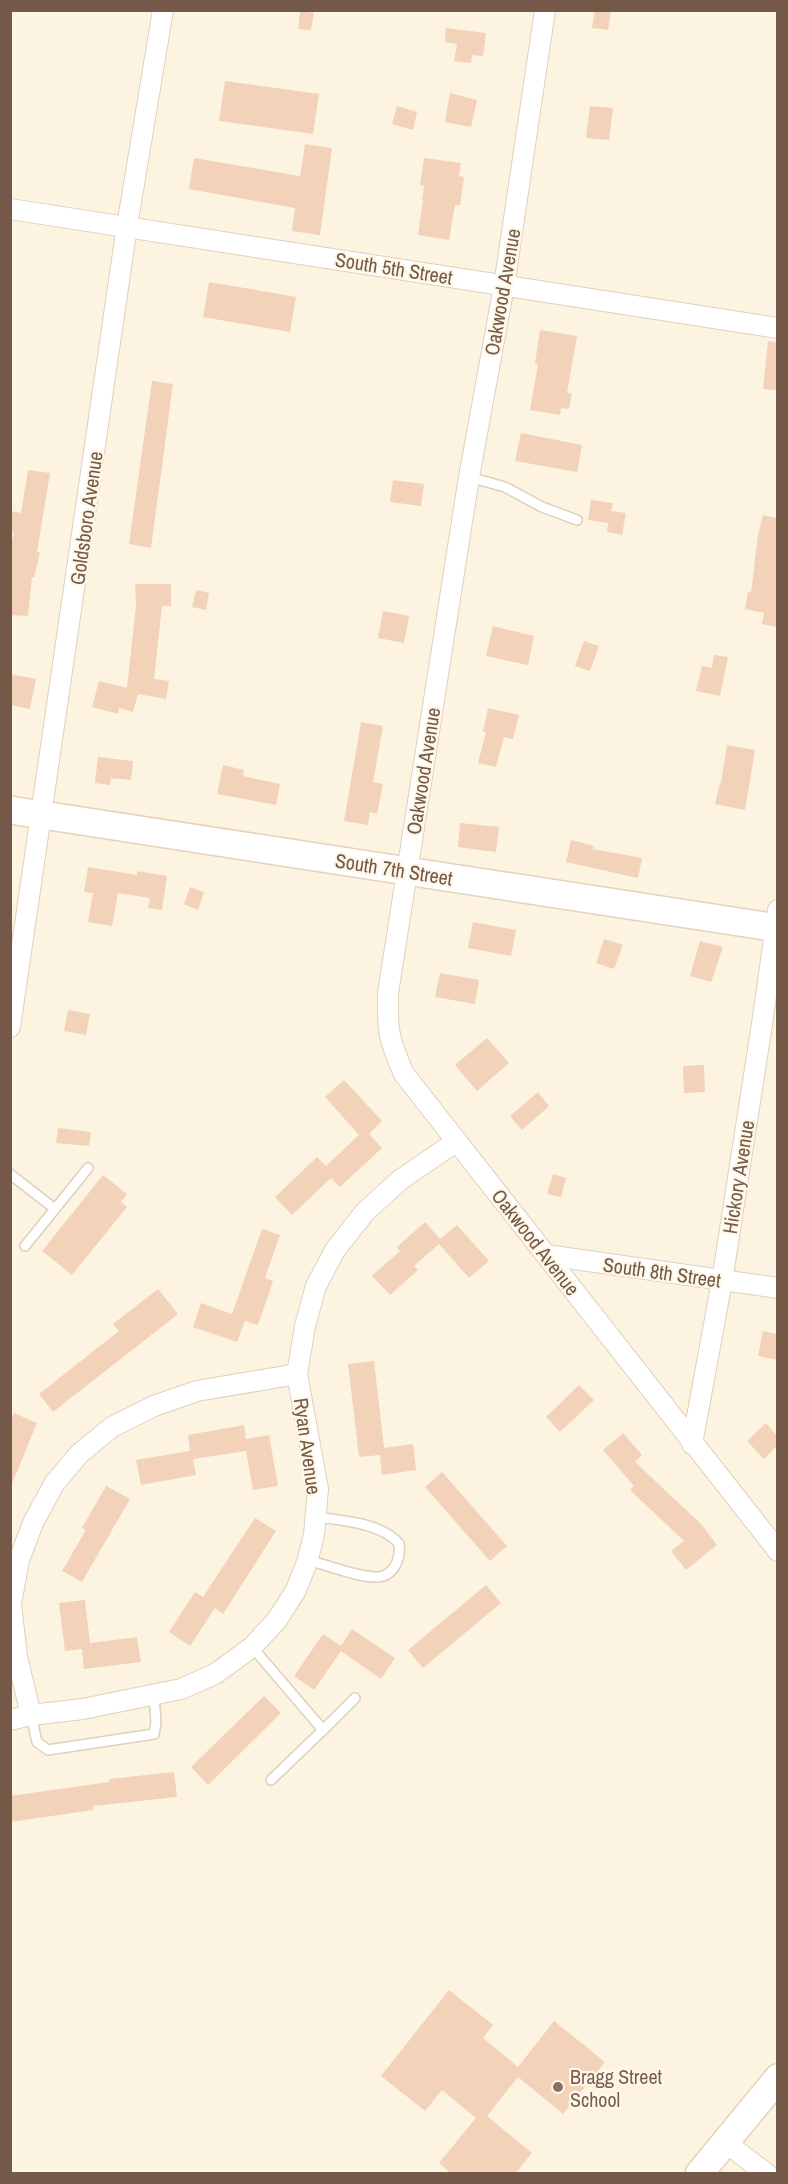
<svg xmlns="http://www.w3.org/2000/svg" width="788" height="2184" viewBox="0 0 788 2184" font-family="'Archivo Narrow',sans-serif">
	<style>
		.building { fill: #f2d2b9 }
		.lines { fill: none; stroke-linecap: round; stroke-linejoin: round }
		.lane-casing { stroke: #e1cfbd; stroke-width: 12 }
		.street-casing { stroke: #e1cfbd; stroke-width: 22 }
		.secondary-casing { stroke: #e6d1bb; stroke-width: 30 }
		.lane { stroke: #fff; stroke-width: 9 }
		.street { stroke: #fff; stroke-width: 20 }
		.secondary { stroke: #fff; stroke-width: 27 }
		.education-dot { fill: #8d6e63; stroke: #fff7e8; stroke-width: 2 }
		.labels { text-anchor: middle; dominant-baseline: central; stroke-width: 4.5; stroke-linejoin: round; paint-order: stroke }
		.street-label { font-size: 20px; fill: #745948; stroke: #fff7e8 }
		.education-label { font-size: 20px; fill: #785e54; stroke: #fff7e8; text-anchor: start }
	</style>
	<rect width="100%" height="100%" fill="#fdf3e1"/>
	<!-- building -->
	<path class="building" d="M 595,10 L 611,10 L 608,30 L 592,28 Z
		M 300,11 L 314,13 L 311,30 L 298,29 Z
		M 446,28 L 486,33 L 483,56 L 472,55 L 471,63 L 454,61 L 457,44 L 445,42 Z
		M 225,81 L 319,94 L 313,134 L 219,121 Z
		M 450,93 L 477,100 L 471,127 L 445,122 Z
		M 397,106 L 417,112 L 413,130 L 392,124 Z
		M 590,106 L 613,108 L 609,140 L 586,138 Z
		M 305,144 L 332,148 L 320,235 L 292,231 L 295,208 L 189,189 L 194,158 L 300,176 Z
		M 424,158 L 461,163 L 459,176 L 464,177 L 460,205 L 455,205 L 449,240 L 418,235 L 423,200 L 422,200 L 424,186 L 420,185 Z
		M 209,282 L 296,297 L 290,332 L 203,317 Z
		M 540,330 L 577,336 L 567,393 L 572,394 L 569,409 L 561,408 L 560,415 L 530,410 L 538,364 L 535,363 Z
		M 768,341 L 777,342 L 777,390 L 763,389 Z
		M 152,381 L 173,384 L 151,548 L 129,544 Z
		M 521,433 L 582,445 L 577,472 L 515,461 Z
		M 28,470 L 50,473 L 37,552 L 40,552 L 34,578 L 32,577 L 28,616 L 10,615 L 10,549 L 14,532 L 10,531 L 10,511 L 21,513 Z
		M 393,480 L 424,484 L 421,506 L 390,502 Z
		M 591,500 L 613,503 L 611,511 L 626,513 L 622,535 L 607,532 L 608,523 L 588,520 Z
		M 763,515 L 777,518 L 777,627 L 762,624 L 764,613 L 745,609 L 748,592 L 751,593 L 758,535 Z
		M 135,584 L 171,584 L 171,606 L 162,606 L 154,679 L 169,681 L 166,699 L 138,694 L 133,712 L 119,708 L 118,714 L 92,707 L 99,681 L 127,688 L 136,606 Z
		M 196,590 L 209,593 L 206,610 L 192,607 Z
		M 383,611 L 409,616 L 404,643 L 378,638 Z
		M 493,626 L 534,636 L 528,665 L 486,656 Z
		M 584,641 L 599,646 L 590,671 L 575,666 Z
		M 714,655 L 728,657 L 720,696 L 696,691 L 702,666 L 712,668 Z
		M 10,674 L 36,679 L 30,709 L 10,705 Z
		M 488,708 L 519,715 L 513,739 L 504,737 L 496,767 L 478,763 L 486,732 L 483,732 Z
		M 361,722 L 383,726 L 373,782 L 383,784 L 377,814 L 370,812 L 368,825 L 344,821 Z
		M 727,745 L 755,750 L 745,810 L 715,804 L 720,783 L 721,783 Z
		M 98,757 L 133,761 L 131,780 L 111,778 L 110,785 L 95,783 Z
		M 223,765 L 244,770 L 243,776 L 280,784 L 276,805 L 217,794 Z
		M 460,823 L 499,827 L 496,852 L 458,847 Z
		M 571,840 L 594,846 L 593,849 L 642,858 L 638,878 L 566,862 Z
		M 88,867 L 137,875 L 137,871 L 167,876 L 162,910 L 148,908 L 150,898 L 118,893 L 112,926 L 88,922 L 93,893 L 84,892 Z
		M 190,887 L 204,892 L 198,910 L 184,904 Z
		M 473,922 L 516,930 L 511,956 L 468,948 Z
		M 604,939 L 623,945 L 614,969 L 596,963 Z
		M 700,941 L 723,947 L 711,982 L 690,976 Z
		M 440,973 L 479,980 L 475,1004 L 435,997 Z
		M 68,1010 L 90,1014 L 86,1035 L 64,1031 Z
		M 487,1038 L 509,1063 L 477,1091 L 455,1065 Z
		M 704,1065 L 705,1092 L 684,1093 L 683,1066 Z
		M 344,1080 L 382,1121 L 369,1134 L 382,1148 L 340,1187 L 331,1178 L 292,1215 L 275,1197 L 317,1157 L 326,1166 L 359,1135 L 325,1097 Z
		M 538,1092 L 549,1106 L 522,1130 L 510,1116 Z
		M 58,1128 L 91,1132 L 89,1146 L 56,1143 Z
		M 553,1174 L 566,1178 L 561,1197 L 547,1194 Z
		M 103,1175 L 127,1194 L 121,1202 L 127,1207 L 72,1275 L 42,1251 Z
		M 425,1222 L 440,1239 L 457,1225 L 489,1261 L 469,1278 L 439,1244 L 414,1266 L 418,1270 L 390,1295 L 372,1276 L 400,1251 L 397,1247 Z
		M 262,1229 L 280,1235 L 265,1278 L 273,1281 L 258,1325 L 245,1321 L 237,1342 L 193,1327 L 201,1303 L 232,1314 Z
		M 158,1289 L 178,1314 L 53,1412 L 39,1394 L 119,1331 L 113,1324 Z
		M 763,1331 L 777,1334 L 777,1360 L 758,1356 Z
		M 374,1361 L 384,1448 L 413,1444 L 416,1470 L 382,1475 L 380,1455 L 359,1457 L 348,1364 Z
		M 579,1385 L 594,1400 L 560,1432 L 546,1417 Z
		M 14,1413 L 37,1423 L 11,1486 L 10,1421 Z
		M 766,1423 L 777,1436 L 777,1446 L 764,1459 L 747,1441 Z
		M 244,1425 L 246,1439 L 269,1435 L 278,1486 L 253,1490 L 246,1451 L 193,1459 L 196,1475 L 141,1485 L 136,1460 L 190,1451 L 188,1435 Z
		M 623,1433 L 642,1455 L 635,1462 L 701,1524 L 717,1545 L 686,1570 L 671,1551 L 684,1541 L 630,1490 L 634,1486 L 603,1450 Z
		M 442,1472 L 507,1546 L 490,1561 L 425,1487 Z
		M 106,1486 L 130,1499 L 82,1582 L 62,1571 L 86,1530 L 82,1528 Z
		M 255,1518 L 276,1531 L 223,1614 L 215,1608 L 190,1646 L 169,1632 L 195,1592 L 203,1597 Z
		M 486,1585 L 501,1603 L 423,1668 L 408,1650 Z
		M 85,1600 L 90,1643 L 137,1637 L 141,1662 L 84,1669 L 82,1649 L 65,1651 L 59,1603 Z
		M 352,1629 L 395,1658 L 381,1679 L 341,1651 L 314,1690 L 294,1676 L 323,1634 L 341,1646 Z
		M 264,1696 L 281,1713 L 208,1785 L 191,1767 Z
		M 174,1772 L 177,1797 L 93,1806 L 93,1810 L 10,1822 L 10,1796 L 109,1782 L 109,1779 Z
		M 449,1990 L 493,2025 L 483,2038 L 518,2067 L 554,2021 L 605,2062 L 563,2114 L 518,2077 L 487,2116 L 532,2153 L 515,2174 L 452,2174 L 439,2163 L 476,2118 L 442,2090 L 425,2111 L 381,2076 Z"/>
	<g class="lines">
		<!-- lane casing -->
		<g class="lane-casing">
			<path id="lane" d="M 469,477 L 505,487 L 542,507 L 577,520
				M 10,1174 L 55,1209
				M 25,1246 L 88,1168
				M 308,1560 C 326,1565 360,1578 378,1577 C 394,1576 401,1558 399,1544 C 383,1523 340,1520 316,1517
				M 252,1647 L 323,1730 L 271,1780
				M 31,1715 L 37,1742 L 48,1750 L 154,1734 L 156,1723 L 154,1695
				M 323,1730 L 355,1698"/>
		</g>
		<!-- street casing -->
		<g class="street-casing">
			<path id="street" d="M 545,10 L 504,286 L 469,477 L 388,993 C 387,1031 389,1040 404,1074 L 778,1551
				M 10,209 L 778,328
				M 10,1027 L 127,226 L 163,10
				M 546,1255 L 778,1288
				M 692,1444 L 722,1281 L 762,1024 L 778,910
				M 31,1715 L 17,1657 L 11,1604 L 19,1560 L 33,1523 L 54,1484 L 79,1454 L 112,1427 L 154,1406 L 197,1391 L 297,1374
				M 10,1720 L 31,1715 L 83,1709 L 181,1689 L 215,1674 L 252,1647 L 277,1620 L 296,1590 L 307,1562 L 314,1535 L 318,1489 L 297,1374 L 305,1326 L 316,1286 L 335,1250 L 365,1212 L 400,1180 L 457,1141
				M 725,2142 L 767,2174"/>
		</g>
		<!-- secondary casing -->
		<g class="secondary-casing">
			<path id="secondary" d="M 10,810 L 778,928
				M 699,2174 L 778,2078"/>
		</g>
		<!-- lane -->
		<use href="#lane" class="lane"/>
		<!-- street -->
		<use href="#street" class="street"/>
		<!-- secondary -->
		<use href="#secondary" class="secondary"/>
	</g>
	<!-- markers -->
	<circle class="education-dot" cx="558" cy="2087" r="6"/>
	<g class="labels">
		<!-- street labels -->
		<g class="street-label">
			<text transform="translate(394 268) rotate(9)">South 5th Street</text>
			<text transform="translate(502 292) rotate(-80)">Oakwood Avenue</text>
			<text transform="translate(86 518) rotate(-82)">Goldsboro Avenue</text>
			<text transform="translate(423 771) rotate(-81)">Oakwood Avenue</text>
			<text transform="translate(394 869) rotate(9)">South 7th Street</text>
			<text transform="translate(738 1177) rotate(-81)">Hickory Avenue</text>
			<text transform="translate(536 1242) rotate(52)">Oakwood Avenue</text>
			<text transform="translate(662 1272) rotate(8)">South 8th Street</text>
			<text transform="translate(308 1446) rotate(82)">Ryan Avenue</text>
		</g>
		<!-- education labels -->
		<g class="education-label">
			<text x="570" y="2076">Bragg Street<tspan x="570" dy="23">School</tspan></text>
		</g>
	</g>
	<!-- border -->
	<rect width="788" height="2184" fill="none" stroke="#745948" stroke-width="24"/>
</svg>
